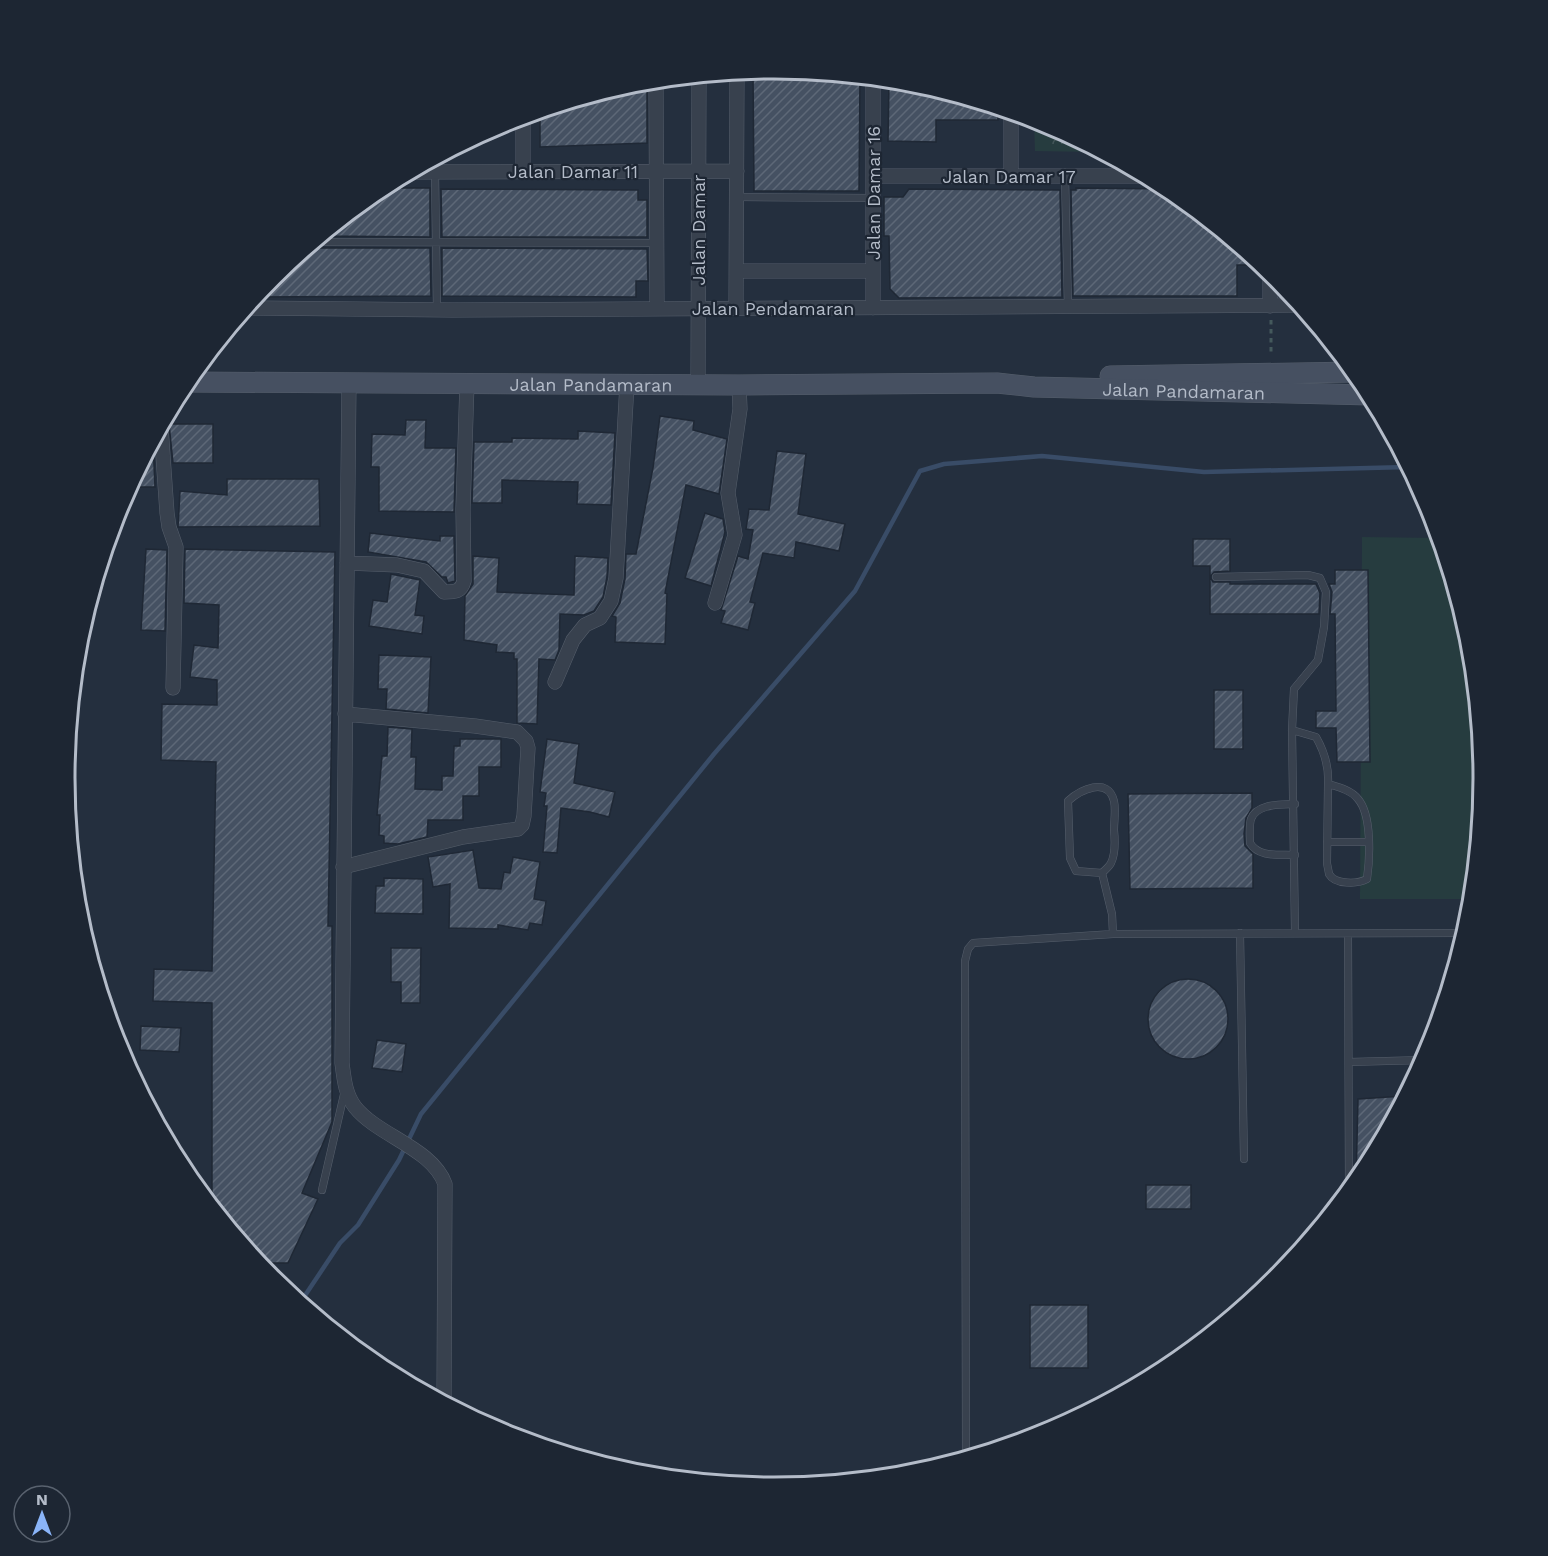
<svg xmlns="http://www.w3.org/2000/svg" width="1548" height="1556" viewBox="0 0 1548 1556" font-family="'Work Sans',sans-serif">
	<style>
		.forest { fill: url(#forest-crowns) }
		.pitch { fill: #263c3f }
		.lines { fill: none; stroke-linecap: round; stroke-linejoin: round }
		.stream { stroke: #394c67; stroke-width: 4.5 }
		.building { fill: url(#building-hatch); stroke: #1f2835; stroke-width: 1.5 }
		.service-casing { stroke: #565f6c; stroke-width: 8 }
		.minor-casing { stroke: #565f6c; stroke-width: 15 }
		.secondary-casing { stroke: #565f6c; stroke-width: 21 }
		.path { stroke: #44595c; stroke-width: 3; stroke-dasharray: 4.5 4.5; stroke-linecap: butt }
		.service { stroke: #38414e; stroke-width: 7 }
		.minor { stroke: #38414e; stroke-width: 14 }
		.secondary { stroke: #465061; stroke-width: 20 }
		.labels { text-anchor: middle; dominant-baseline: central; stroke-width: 4.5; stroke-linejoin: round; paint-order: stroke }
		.street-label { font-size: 18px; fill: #b4bcc9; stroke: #1d2633 }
		.rim { fill: none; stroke: #b4bcc9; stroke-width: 3 }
	</style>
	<defs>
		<pattern id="forest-crowns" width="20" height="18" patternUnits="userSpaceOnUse" patternTransform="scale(1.5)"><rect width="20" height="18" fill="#263c3f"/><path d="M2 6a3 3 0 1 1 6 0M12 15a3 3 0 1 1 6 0" fill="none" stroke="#435659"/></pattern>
		<pattern id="building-hatch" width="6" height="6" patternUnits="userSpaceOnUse" patternTransform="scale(1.5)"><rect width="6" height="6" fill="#455162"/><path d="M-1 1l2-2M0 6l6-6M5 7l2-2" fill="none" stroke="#5d6877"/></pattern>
	</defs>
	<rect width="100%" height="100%" fill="#242f3e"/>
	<!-- forest -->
	<path class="forest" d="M 1034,119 L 1046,123 L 1100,152 L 1035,151 Z"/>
	<!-- pitch -->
	<path class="pitch" d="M 1362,537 L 1439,538 L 1470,640 L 1483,778 L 1472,899 L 1360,899 Z"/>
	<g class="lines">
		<!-- stream -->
		<path class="stream" d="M 300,1303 L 340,1243 L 358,1225 L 399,1160 L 421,1114 L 714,754 L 855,591 L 920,471 L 944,464 L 1042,456 L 1204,472 L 1408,467"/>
	</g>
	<!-- building -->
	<path class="building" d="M 774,69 L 860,77 L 859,191 L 754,191 L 753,71 Z
		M 889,80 L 913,82 L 997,108 L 998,120 L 936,120 L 936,142 L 888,141 Z
		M 647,81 L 647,143 L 540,147 L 540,111 L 636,82 Z
		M 379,188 L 430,188 L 430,237 L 321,236 Z
		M 1076,188 L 1169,189 L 1262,265 L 1237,265 L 1237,296 L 1073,296 L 1071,190 L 1076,190 Z
		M 441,189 L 638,190 L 638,200 L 647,200 L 647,237 L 442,237 Z
		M 909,189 L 1060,190 L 1062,297 L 899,298 L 890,289 L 889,236 L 884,236 L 884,197 L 903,197 Z
		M 310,245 L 315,248 L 430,248 L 431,296 L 256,297 L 273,276 Z
		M 442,248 L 647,249 L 648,281 L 636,281 L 636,297 L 442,296 Z
		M 660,416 L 694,421 L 693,430 L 727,439 L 719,494 L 686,485 L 665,593 L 667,594 L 665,644 L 615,642 L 616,617 L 612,616 L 620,603 L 625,579 L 626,554 L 636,554 L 653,468 Z
		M 406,420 L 426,420 L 425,448 L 456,448 L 454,512 L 379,511 L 379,467 L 371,467 L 372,434 L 405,435 Z
		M 169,424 L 213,424 L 213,463 L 173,463 Z
		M 578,431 L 615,433 L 611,505 L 577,504 L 578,482 L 502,480 L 502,503 L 472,503 L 474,442 L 512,442 L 512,438 L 578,439 Z
		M 153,442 L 155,487 L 129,487 L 142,463 Z
		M 777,451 L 806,454 L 798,514 L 845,524 L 839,551 L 796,542 L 794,558 L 763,553 L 750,602 L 755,603 L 748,630 L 721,623 L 725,611 L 721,610 L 738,556 L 748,559 L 753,530 L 746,529 L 749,509 L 769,510 Z
		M 227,479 L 319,479 L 320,526 L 178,527 L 180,491 L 227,495 Z
		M 705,513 L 723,519 L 725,532 L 711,586 L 685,578 Z
		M 370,533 L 440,541 L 440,536 L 454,536 L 455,581 L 448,583 L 446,577 L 442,577 L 426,562 L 368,552 Z
		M 1193,539 L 1230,539 L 1230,571 L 1214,572 L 1210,577 L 1213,582 L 1230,582 L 1230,584 L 1316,584 L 1320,593 L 1319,614 L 1210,614 L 1210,566 L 1193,566 Z
		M 146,549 L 167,550 L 165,631 L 141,630 Z
		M 185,549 L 335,552 L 328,926 L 332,926 L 332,1122 L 302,1193 L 318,1199 L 288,1263 L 258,1263 L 212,1206 L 212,1003 L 153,1001 L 154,969 L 212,971 L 216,762 L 161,760 L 162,704 L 217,705 L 217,680 L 190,677 L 194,645 L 218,648 L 219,605 L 184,603 Z
		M 473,556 L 499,558 L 497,592 L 574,595 L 575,556 L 608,558 L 607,577 L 603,597 L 594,611 L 584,615 L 560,614 L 559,650 L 555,660 L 539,659 L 537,724 L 517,723 L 517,659 L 514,659 L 514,653 L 496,652 L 497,645 L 464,640 L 465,596 L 473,584 Z
		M 1335,570 L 1368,570 L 1370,762 L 1337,762 L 1336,728 L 1316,728 L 1316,711 L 1336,711 L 1335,614 L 1330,614 L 1332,592 L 1329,584 L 1335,584 Z
		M 391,574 L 420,580 L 415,615 L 424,616 L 422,634 L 369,626 L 373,600 L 387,602 Z
		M 379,655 L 431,657 L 428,713 L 386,709 L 387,689 L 378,689 Z
		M 1214,690 L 1243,690 L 1243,749 L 1214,749 Z
		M 388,727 L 412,729 L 411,757 L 416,757 L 415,789 L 442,790 L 442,776 L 453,776 L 454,746 L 460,746 L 460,739 L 501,739 L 501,767 L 479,767 L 479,796 L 463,796 L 463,820 L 428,820 L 427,837 L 398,844 L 384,843 L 384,836 L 379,835 L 380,815 L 377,815 L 382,756 L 387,756 Z
		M 547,739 L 579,744 L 574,783 L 615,792 L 609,817 L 590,812 L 561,808 L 557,853 L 543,852 L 547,806 L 544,806 L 546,793 L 540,792 Z
		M 1252,793 L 1252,808 L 1246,818 L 1244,834 L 1245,846 L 1253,854 L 1253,888 L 1130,889 L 1128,794 Z
		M 473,850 L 479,888 L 501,889 L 504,872 L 510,873 L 513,857 L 540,862 L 534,899 L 546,901 L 542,925 L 530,923 L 528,930 L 498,925 L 498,929 L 449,928 L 450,884 L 433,887 L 428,857 Z
		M 384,878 L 423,879 L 423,914 L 375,913 L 376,886 L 384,886 Z
		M 391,948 L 421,948 L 420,1003 L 401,1003 L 401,982 L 391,982 Z
		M1148 1019a40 40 0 1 1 80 0a40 40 0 1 1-80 0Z
		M 141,1026 L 181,1028 L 179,1052 L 140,1050 Z
		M 377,1040 L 406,1044 L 402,1072 L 372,1068 Z
		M 1404,1096 L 1364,1172 L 1356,1182 L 1358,1099 Z
		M 1146,1185 L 1191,1185 L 1191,1209 L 1146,1209 Z
		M 1030,1305 L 1088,1305 L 1088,1368 L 1030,1368 Z"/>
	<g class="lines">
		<!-- service casing -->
		<g class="service-casing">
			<path id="service" d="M 435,172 L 437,310
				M 1065,176 L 1068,307
				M 737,197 L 873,198
				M 315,242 L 657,243
				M 1216,577 L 1308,575 L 1320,578 L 1326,592 L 1324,627 L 1318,660 L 1294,689 L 1292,730 L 1295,933
				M 1292,730 L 1316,737 C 1324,751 1329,768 1328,784 C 1338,787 1351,790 1358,799 C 1372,815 1370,858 1367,879 C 1358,884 1335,885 1329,874 C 1329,873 1327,864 1327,863 L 1328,784
				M 1295,804 C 1281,805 1257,803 1251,819 C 1249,825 1250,836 1250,843 C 1259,858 1279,854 1295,855
				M 1327,842 L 1368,842
				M 1102,873 C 1105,870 1109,867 1111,863 C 1116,853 1115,840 1114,830 C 1114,821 1116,810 1114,801 C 1108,776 1080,790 1068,801 L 1070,858 L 1076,871 L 1102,873 L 1112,914 L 1113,934
				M 1240,933 L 1244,1159
				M 1348,934 L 1349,1191
				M 1349,1062 L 1424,1060
				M 322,1190 L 345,1090
				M 966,1458 L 965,961 L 968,949 L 973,943 L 1113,934 L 1465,933"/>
		</g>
		<!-- minor casing -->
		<g class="minor-casing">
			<path id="minor" d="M 873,78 L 873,308
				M 656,80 L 657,308
				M 1011,112 L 1011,176
				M 523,116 L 523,172
				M 410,172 L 737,171
				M 873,176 L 1145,176
				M 737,271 L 873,271
				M 1270,272 L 1270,306
				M 246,308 L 452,310 L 1300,305
				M 736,308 L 737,72
				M 349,382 L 342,1063 C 344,1078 345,1094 355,1107 C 378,1136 432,1148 445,1184 L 444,1402
				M 698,384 L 699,76
				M 161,427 L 167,513 L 169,527 L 176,547 L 173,688
				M 347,563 L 397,565 L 424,571 L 444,592 C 455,592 461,592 464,581 L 463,509 L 467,383
				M 715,603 L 735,535 L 728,493 L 740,409 L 739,385
				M 555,682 L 573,640 L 585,625 L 600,618 L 611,601 L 616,578 L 627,384
				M 343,867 L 463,837 L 518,829 L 522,825 L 524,816 L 528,748 L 526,741 L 517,732 L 475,726 L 345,714"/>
		</g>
		<!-- secondary casing -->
		<g class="secondary-casing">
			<g id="secondary">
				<path d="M 1110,376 L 1354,372"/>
				<path id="s1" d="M 186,382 L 739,385 L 997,383 L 1034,387 L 1370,395"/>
			</g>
		</g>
		<!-- path -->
		<path class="path" d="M 1271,320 L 1271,355"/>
		<!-- service -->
		<use href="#service" class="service"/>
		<!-- minor -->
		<use href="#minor" class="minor"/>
		<!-- secondary -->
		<use href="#secondary" class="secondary"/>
	</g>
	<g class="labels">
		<!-- street labels -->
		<g class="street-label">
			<text x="573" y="171">Jalan Damar 11</text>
			<text x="1009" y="176">Jalan Damar 17</text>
			<text transform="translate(873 193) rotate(-90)">Jalan Damar 16</text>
			<text transform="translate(698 230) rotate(-90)">Jalan Damar</text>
			<text x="773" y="308">Jalan Pendamaran</text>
			<text stroke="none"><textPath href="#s1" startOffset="405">Jalan Pandamaran</textPath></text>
			<text stroke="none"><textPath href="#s1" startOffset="998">Jalan Pandamaran</textPath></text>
		</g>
	</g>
	<!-- crop -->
	<path d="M0 0H1548V1556H0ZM75 778a699 699 0 1 1 1398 0a699 699 0 1 1-1398 0Z" fill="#1d2633" fill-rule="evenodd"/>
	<path class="rim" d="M75 778a699 699 0 1 1 1398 0a699 699 0 1 1-1398 0Z"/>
	<!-- north arrow -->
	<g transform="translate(42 1514)"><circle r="28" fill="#1d2633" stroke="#59626f" stroke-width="1.5"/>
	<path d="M0-4.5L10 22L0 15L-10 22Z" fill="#8ab4f8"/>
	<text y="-9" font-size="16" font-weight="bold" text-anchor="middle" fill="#b4bcc9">N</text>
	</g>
</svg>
